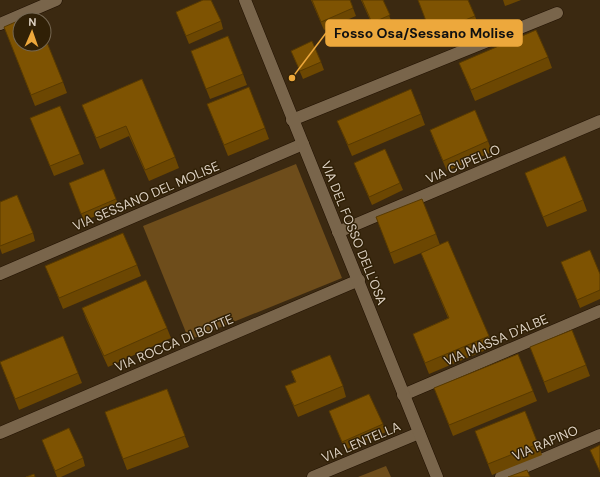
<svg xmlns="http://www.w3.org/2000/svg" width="600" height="477" viewBox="0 0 600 477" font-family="'DM Sans',sans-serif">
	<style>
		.green { fill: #6e4d1b }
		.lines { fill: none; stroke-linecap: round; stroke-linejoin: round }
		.minor-casing { stroke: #211100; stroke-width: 13 }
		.tertiary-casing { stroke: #211100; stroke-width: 13 }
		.minor { stroke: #79654b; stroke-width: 12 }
		.tertiary { stroke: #79654b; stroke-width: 12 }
		.wall { fill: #6c4702 }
		.building { fill: #7e5302; stroke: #583a01 }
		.labels { text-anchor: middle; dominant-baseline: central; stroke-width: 3; stroke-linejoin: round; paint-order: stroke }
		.street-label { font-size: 13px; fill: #ddd1c3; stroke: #302006 }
		.leader { fill: none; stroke: #eda83c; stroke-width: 1.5 }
		.callout-dot { fill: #eda83c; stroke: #302006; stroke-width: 1.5 }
		.callout { fill: #eda83c; stroke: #eda83c; stroke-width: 1.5 }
		.callout-label { font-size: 14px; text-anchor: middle; font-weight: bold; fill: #111 }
	</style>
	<rect width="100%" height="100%" fill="#3b2911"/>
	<!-- green -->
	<path class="green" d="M 296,164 L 342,278 L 189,340 L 143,226 Z
		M 386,466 L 391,477 L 358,477 Z"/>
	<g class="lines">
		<!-- minor casing -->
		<g class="minor-casing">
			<path id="minor" d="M 0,24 L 56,0
				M 292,120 L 557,13
				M 338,232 L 600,121
				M 0,274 L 303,144
				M 403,395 L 600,311
				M 0,433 L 359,280
				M 313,477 L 419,433
				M 501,477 L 600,435"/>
		</g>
		<!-- tertiary casing -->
		<g class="tertiary-casing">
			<path id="tertiary" d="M 245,0 L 437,477"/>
		</g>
		<!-- minor -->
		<use href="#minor" class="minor"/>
		<!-- tertiary -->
		<use href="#tertiary" class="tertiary"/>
	</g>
	<!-- wall -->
	<path class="wall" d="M 311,0 L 350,0 L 356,16 L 324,30 Z
		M 361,0 L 383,0 L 392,23 L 375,31 Z
		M 418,0 L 475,16 L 479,27 L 435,45 Z
		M 503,0 L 521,0 L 505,6 Z
		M 176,12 L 221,21 L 223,29 L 189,44 Z
		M 4,27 L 63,82 L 67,93 L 35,106 Z
		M 191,51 L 243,74 L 247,85 L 210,99 Z
		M 291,51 L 321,62 L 324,70 L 303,79 Z
		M 548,57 L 552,68 L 475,101 L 459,63 Z
		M 142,79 L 175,157 L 179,168 L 149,181 L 129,136 L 100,149 L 82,105 Z
		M 207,104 L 265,128 L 269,139 L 228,156 Z
		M 421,114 L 425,125 L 352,156 L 337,121 Z
		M 30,118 L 80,154 L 84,164 L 54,176 Z
		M 430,130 L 488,141 L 492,152 L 447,171 L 434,141 Z
		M 354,163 L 400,183 L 403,190 L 372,205 L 357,171 Z
		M 525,173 L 583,200 L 587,211 L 547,227 Z
		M 69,183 L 116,199 L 119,206 L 84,221 Z
		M 0,202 L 33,233 L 35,241 L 2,254 L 0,248 Z
		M 376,217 L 436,234 L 440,245 L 489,336 L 493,347 L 429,374 L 413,334 L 448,318 L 425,263 L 421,253 L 394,264 Z
		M 561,262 L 600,274 L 600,299 L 580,308 Z
		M 137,265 L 141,276 L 63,309 L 45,266 Z
		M 82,308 L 167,328 L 171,338 L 108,367 L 86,319 Z
		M 530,347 L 586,365 L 590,376 L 548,393 Z
		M 0,362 L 78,373 L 82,383 L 19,410 Z
		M 291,371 L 343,386 L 346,397 L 298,417 L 285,386 L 295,382 Z
		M 434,388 L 533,391 L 537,401 L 453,436 Z
		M 167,389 L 189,447 L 127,470 L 105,412 Z
		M 329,411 L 383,424 L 386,432 L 345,450 Z
		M 475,431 L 538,444 L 542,455 L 492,475 Z
		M 42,440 L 83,458 L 85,466 L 61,477 L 57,477 Z"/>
	<!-- building -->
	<path class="building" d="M 203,0 L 211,0 L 221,21 L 186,36 L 176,12 Z
		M 312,0 L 350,0 L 353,8 L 321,22 Z
		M 362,0 L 383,0 L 390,15 L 372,23 Z
		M 418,0 L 468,0 L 475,16 L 431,34 Z
		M 35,14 L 38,20 L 20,20 Z
		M 20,20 L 20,44 L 44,44 L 44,35 L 63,82 L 31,95 L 4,27 Z
		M 536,30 L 548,57 L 471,90 L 459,63 Z
		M 228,36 L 243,74 L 206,89 L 191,51 Z
		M 312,41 L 321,62 L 300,71 L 291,51 Z
		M 142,79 L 175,157 L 145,170 L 126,126 L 96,138 L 82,105 Z
		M 249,87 L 265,128 L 224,145 L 207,104 Z
		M 411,89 L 421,114 L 348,145 L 337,121 Z
		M 60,106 L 80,154 L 50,166 L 30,118 Z
		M 475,110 L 488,141 L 443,161 L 430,130 Z
		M 385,149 L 400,183 L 369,197 L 354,163 Z
		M 565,156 L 583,200 L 543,217 L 525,173 Z
		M 104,169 L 116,199 L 81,214 L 69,183 Z
		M 17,195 L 33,233 L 0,246 L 0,202 Z
		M 422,199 L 436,234 L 390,253 L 376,217 Z
		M 123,233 L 137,265 L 59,298 L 45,266 Z
		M 448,241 L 489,336 L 425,363 L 413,334 L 449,318 L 421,253 Z
		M 590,250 L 600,274 L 600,290 L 577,300 L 561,262 Z
		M 146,280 L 167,328 L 104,356 L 82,308 Z
		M 572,330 L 586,365 L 544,382 L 530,347 Z
		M 63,336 L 78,373 L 15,399 L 0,362 Z
		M 518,354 L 533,391 L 449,425 L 434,388 Z
		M 330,355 L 343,386 L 294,406 L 285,386 L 296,382 L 291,371 Z
		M 167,389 L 185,436 L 123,459 L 105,412 Z
		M 369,394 L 383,424 L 342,442 L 329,411 Z
		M 525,411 L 538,444 L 488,464 L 475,431 Z
		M 69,428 L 83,458 L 55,471 L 42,440 Z
		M 600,445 L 600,472 L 590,450 Z
		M 527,470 L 530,477 L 508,477 Z
		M 34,474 L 35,477 L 26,477 Z"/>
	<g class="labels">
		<!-- street labels -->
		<g class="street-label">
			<text transform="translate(463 164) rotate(-23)">VIA CUPELLO</text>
			<text transform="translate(146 196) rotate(-23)">VIA SESSANO DEL MOLISE</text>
			<text transform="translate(354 233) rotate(68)">VIA DEL FOSSO DELL'OSA</text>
			<text transform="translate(496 340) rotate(-23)">VIA MASSA D'ALBE</text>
			<text transform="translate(174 343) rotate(-23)">VIA ROCCA DI BOTTE</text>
			<text transform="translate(361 442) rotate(-23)">VIA LENTELLA</text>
			<text transform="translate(545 443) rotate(-23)">VIA RAPINO</text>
		</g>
	</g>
	<!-- callouts -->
	<path class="leader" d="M292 78L326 33"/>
	<circle class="callout-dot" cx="292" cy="78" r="4"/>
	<rect class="callout" x="326" y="20" width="196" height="26" rx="4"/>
	<g class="callout-label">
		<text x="424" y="38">Fosso Osa/Sessano Molise</text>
	</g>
	<!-- north arrow -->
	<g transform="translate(32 32) rotate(2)"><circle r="19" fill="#302006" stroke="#756752"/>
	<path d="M0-3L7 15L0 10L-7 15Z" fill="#eda83c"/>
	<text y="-6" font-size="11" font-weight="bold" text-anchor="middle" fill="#ddd1c3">N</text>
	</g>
</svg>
